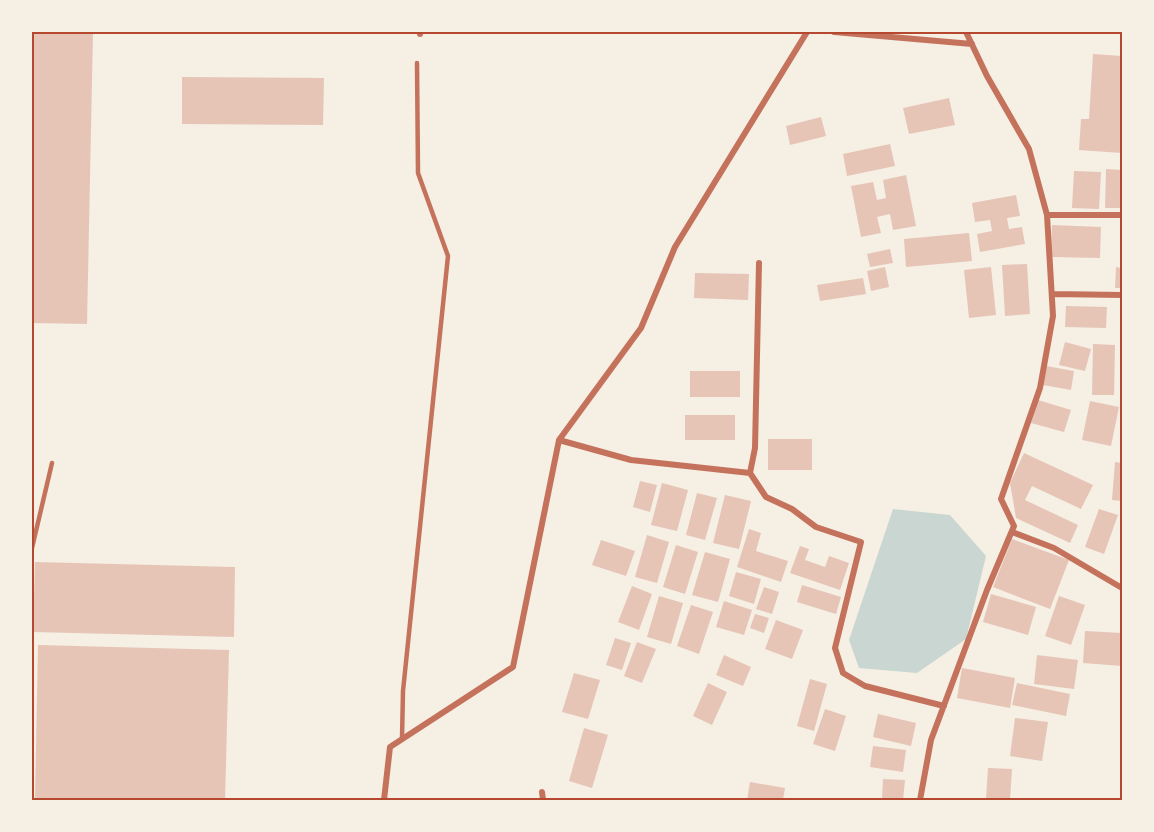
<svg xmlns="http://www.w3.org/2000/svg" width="1154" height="832" viewBox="0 0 1154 832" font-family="'DM Sans',sans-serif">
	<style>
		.water { fill: #c9d6d2 }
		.building { fill: #e6c5b7 }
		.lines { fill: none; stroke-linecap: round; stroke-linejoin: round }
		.service { stroke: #c5725c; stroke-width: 4.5 }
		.minor { stroke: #c5725c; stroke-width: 6 }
		.neatline { fill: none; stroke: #b5482f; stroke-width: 2 }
	</style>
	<rect width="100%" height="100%" fill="#f6efe4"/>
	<!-- water -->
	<path class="water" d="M 893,509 L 950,515 L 986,556 L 966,639 L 917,673 L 859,668 L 849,640 Z"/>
	<!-- building -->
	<path class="building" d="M 32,32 L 93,32 L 87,324 L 32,323 Z
		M 1093,54 L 1122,56 L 1122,153 L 1079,150 L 1081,119 L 1089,119 Z
		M 182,77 L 324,78 L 323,125 L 182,124 Z
		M 949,98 L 955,125 L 909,134 L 903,108 Z
		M 821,117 L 826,136 L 790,145 L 786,126 Z
		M 890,144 L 895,166 L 847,176 L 843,154 Z
		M 1106,169 L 1122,170 L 1122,208 L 1105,208 Z
		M 1074,171 L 1101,172 L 1099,209 L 1072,208 Z
		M 906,175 L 916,226 L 893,230 L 890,214 L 877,217 L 881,233 L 861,237 L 851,186 L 873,182 L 877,200 L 886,198 L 883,180 Z
		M 1016,195 L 1020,216 L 1007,218 L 1009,229 L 1022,227 L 1025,244 L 980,252 L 977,234 L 992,231 L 990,220 L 975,222 L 972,203 Z
		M 1052,225 L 1101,227 L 1100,258 L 1051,257 Z
		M 969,233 L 972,261 L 906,267 L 904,239 Z
		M 890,249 L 893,263 L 870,267 L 867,254 Z
		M 1027,264 L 1030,314 L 1005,316 L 1002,265 Z
		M 885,267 L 889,287 L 871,291 L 867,271 Z
		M 991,267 L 996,315 L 969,318 L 964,270 Z
		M 1116,267 L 1122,268 L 1122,288 L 1115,288 Z
		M 695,273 L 749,274 L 748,300 L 694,298 Z
		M 863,278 L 866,294 L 820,301 L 817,285 Z
		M 1066,306 L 1107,307 L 1106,328 L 1065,327 Z
		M 1065,342 L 1091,349 L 1085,371 L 1059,365 Z
		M 1093,344 L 1115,345 L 1114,395 L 1092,395 Z
		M 1046,366 L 1074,371 L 1071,390 L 1043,385 Z
		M 690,371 L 740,371 L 740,397 L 690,397 Z
		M 1038,400 L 1071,410 L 1064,432 L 1031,423 Z
		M 1090,401 L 1119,407 L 1111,446 L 1082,440 Z
		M 685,415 L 735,415 L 735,440 L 685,440 Z
		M 768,439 L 812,439 L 812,470 L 768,470 Z
		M 1024,453 L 1093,485 L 1081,509 L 1032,486 L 1025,500 L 1078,525 L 1070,543 L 1016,518 L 1010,483 Z
		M 1115,462 L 1122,463 L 1122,501 L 1112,500 Z
		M 640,481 L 657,485 L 650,512 L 633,507 Z
		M 662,483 L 688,490 L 677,531 L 651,525 Z
		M 697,493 L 717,498 L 705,540 L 686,535 Z
		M 725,495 L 751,501 L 739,549 L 713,543 Z
		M 1099,509 L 1118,515 L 1104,554 L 1085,547 Z
		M 749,529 L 761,533 L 756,551 L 788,561 L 781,582 L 737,567 Z
		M 647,535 L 669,542 L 657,583 L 635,577 Z
		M 1012,539 L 1069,560 L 1050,609 L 993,587 Z
		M 601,540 L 635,551 L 626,576 L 592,565 Z
		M 676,545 L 698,552 L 685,594 L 663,587 Z
		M 800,546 L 809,549 L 805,560 L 825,567 L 829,556 L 849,563 L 840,590 L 790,573 Z
		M 705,552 L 730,559 L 718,602 L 692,595 Z
		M 35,562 L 235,567 L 234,637 L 33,632 Z
		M 736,572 L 761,579 L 754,604 L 729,596 Z
		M 802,585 L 841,597 L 836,614 L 797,602 Z
		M 632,586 L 652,594 L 639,630 L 618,622 Z
		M 764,587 L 779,592 L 772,614 L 756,609 Z
		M 991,594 L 1036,607 L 1028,635 L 983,622 Z
		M 659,596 L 683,603 L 671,644 L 647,637 Z
		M 1059,596 L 1085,605 L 1071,645 L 1045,636 Z
		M 724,601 L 752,610 L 744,635 L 716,627 Z
		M 691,605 L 713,612 L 699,654 L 677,646 Z
		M 755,614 L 769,618 L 764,633 L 750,628 Z
		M 776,620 L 803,630 L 792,659 L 765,649 Z
		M 1085,631 L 1122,633 L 1122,666 L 1083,663 Z
		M 615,638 L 631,643 L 622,670 L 606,665 Z
		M 637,642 L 656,649 L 642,683 L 624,676 Z
		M 38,645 L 229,650 L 225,800 L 35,800 Z
		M 724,655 L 751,667 L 743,686 L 716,675 Z
		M 1037,655 L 1078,660 L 1074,689 L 1034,684 Z
		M 962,668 L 1015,678 L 1010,708 L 957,698 Z
		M 574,673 L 600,680 L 588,719 L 562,712 Z
		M 810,679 L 827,684 L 814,731 L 797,726 Z
		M 708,683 L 727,692 L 712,725 L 693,716 Z
		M 1017,683 L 1070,694 L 1066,716 L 1012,705 Z
		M 825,709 L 846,716 L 835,751 L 813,744 Z
		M 878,714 L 916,723 L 911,746 L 873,737 Z
		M 1015,718 L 1048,722 L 1042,761 L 1010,756 Z
		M 584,728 L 608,735 L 592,788 L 569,781 Z
		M 873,746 L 906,750 L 903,772 L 870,767 Z
		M 988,768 L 1012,769 L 1010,800 L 986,799 Z
		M 883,779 L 905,780 L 903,800 L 882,800 Z
		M 750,782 L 785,788 L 783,800 L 747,800 Z"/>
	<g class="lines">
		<!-- service -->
		<path class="service" d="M 32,548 L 52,463
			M 402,739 L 403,691 L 448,256 L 418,173 L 417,63"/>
		<!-- minor -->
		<path class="minor" d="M 834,32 L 972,44
			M 420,34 L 420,32
			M 1047,215 L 1122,215
			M 759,263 L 755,448 L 750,473 L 766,497 L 792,509 L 816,527 L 861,542 L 835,648 L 843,673 L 865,686 L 944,706
			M 1053,294 L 1122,295
			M 559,440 L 631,460 L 750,473
			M 1012,532 L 1054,548 L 1122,588
			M 542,792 L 543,800
			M 384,800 L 390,747 L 513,667 L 559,440 L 641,328 L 675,247 L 807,32
			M 920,800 L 931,740 L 987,590 L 1014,526 L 1001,499 L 1040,388 L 1053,316 L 1047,215 L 1029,149 L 987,76 L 966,32"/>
	</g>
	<!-- border -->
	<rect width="1154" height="832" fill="none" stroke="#f6efe4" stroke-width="66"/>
	<rect x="33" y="33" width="1088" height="766" class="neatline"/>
</svg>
